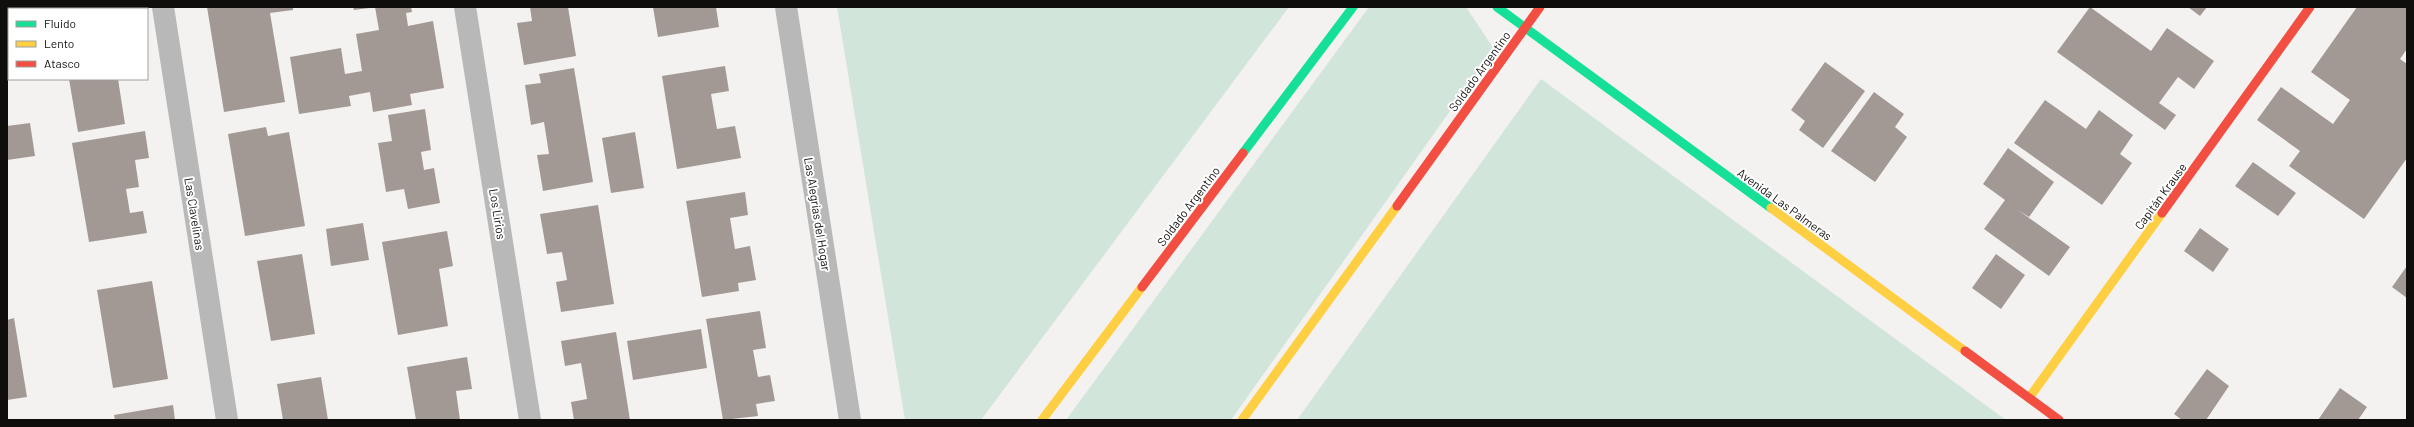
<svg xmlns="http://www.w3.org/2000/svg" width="2414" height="427" viewBox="0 0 2414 427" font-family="Barlow,sans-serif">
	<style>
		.green { fill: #d2e5db }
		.building { fill: #a29994 }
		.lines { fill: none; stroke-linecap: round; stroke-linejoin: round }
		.street { stroke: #b9b8b8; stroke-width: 22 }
		.fast { stroke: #16e098; stroke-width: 9 }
		.slow { stroke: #ffcf43; stroke-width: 9 }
		.jam { stroke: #f24e42; stroke-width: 9 }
		.labels { text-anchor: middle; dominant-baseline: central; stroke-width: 4; stroke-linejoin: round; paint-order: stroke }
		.street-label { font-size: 12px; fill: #100e0d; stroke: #fff }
	</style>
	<rect width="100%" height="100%" fill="#f4f2f0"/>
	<!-- green -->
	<path class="green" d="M 837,7 L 1289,7 L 981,420 L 905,420 Z
		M 1369,7 L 1466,7 L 1494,49 L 1231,420 L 1066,420 Z
		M 1541,79 L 2006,420 L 1297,420 Z"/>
	<!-- building -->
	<path class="building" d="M 207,7 L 293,7 L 293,10 L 270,13 L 285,102 L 224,112 Z
		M 353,7 L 369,7 L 370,8 L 354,10 Z
		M 375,7 L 411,7 L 412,12 L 406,13 L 408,26 L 433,21 L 444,88 L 410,94 L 412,105 L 373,112 L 370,92 L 349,96 L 351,106 L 299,114 L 290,57 L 341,48 L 345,74 L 362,71 L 356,34 L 379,30 Z
		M 530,7 L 568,7 L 576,56 L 524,65 L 517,23 L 532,21 Z
		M 653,7 L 716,7 L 719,27 L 658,37 Z
		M 2090,7 L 2151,51 L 2167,28 L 2214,61 L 2194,89 L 2178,77 L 2159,103 L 2176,115 L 2165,130 L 2057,52 Z
		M 2188,7 L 2207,7 L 2200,16 Z
		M 2357,7 L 2407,7 L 2407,49 L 2400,59 L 2407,64 L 2407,158 L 2364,219 L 2289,166 L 2300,151 L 2257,120 L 2281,87 L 2333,124 L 2350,100 L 2311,72 Z
		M 1825,62 L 1865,91 L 1823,148 L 1799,130 L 1805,121 L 1791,110 Z
		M 725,66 L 729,91 L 711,94 L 717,129 L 735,126 L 741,158 L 677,169 L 662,76 Z
		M 574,68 L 593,182 L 543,191 L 537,155 L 549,154 L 544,122 L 531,125 L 525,85 L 541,83 L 539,74 Z
		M 69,79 L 118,79 L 125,124 L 78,132 Z
		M 1874,92 L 1904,114 L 1895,127 L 1907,137 L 1875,182 L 1831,151 Z
		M 2045,100 L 2086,129 L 2099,110 L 2133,135 L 2120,154 L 2132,163 L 2102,205 L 2014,143 Z
		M 425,109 L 431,150 L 421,152 L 424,170 L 434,168 L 440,203 L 408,209 L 404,189 L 386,192 L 378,143 L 392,141 L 388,115 Z
		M 30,123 L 35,156 L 7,160 L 7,126 Z
		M 266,127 L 268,136 L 289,132 L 305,226 L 245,236 L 228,134 Z
		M 145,131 L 149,158 L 135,160 L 139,187 L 126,189 L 130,213 L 143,211 L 147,233 L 89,242 L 72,143 Z
		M 635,132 L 644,188 L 611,193 L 602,138 Z
		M 2008,148 L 2054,182 L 2029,217 L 2018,210 L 2070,247 L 2049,276 L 1984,229 L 2005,200 L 1983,184 Z
		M 2253,162 L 2296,193 L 2278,216 L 2235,186 Z
		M 745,192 L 748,215 L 730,218 L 735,249 L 750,246 L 756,280 L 738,283 L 739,291 L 702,297 L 686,201 Z
		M 598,205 L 614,304 L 561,312 L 556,282 L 567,280 L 562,252 L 547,254 L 540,214 Z
		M 363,223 L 369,260 L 331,266 L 326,229 Z
		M 2200,228 L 2229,249 L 2213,272 L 2184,251 Z
		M 447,231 L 453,266 L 439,269 L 448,326 L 398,335 L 382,242 Z
		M 302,254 L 315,334 L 271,341 L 257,261 Z
		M 1996,254 L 2025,275 L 2001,309 L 1972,288 Z
		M 2407,266 L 2407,298 L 2392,287 Z
		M 152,281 L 168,379 L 113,388 L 97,290 Z
		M 760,311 L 766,348 L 753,350 L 758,377 L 770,375 L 775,401 L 756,404 L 758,416 L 723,420 L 706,319 Z
		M 14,318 L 27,397 L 7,400 L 7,320 Z
		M 701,329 L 707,368 L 633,380 L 627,341 Z
		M 616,332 L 630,420 L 574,420 L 571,402 L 587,399 L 581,363 L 565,366 L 561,341 Z
		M 467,357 L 472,389 L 456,391 L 460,420 L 416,420 L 407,367 Z
		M 2207,369 L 2229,386 L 2206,420 L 2182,420 L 2174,414 Z
		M 321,377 L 328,420 L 283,420 L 277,384 Z
		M 2340,388 L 2367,407 L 2358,420 L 2318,420 Z
		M 173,405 L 175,420 L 115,420 L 114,415 Z"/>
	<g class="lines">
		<!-- street -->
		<path class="street" d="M 163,7 L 227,420
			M 465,7 L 530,420
			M 786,7 L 850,420"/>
		<!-- fast -->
		<path class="fast" d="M 1497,7 L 1771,208
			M 1243,153 L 1353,7"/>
		<!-- slow -->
		<path class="slow" d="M 1771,208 L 1965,351
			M 2029,398 L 2162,213
			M 1042,420 L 1142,287
			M 1242,420 L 1397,206"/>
		<!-- jam -->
		<path class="jam" d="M 1397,206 L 1540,7
			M 2162,213 L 2310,7
			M 1142,287 L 1243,153
			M 1965,351 L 2059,420"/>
	</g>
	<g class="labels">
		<!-- street labels -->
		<g class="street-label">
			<text transform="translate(1479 71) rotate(-54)">Soldado Argentino</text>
			<text transform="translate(2160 196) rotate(-54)">Capitán Krause</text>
			<text transform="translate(1785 204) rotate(36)">Avenida Las Palmeras</text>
			<text transform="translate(1188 206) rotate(-53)">Soldado Argentino</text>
			<text transform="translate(195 214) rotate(81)">Las Clavelinas</text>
			<text transform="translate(498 214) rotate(81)">Los Lirios</text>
			<text transform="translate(818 214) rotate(81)">Las Alegrías del Hogar</text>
		</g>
	</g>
	<!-- border -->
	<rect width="2414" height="427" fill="none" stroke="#100e0d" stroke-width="16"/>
	<!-- legend -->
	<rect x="8" y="8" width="140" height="72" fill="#ffffff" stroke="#9f9f9e"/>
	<rect x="16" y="21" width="20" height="6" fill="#16e098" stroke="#9f9f9e"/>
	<text x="44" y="28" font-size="12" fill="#100e0d">Fluido</text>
	<rect x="16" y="41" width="20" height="6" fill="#ffcf43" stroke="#9f9f9e"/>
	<text x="44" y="48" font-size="12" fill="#100e0d">Lento</text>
	<rect x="16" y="61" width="20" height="6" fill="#f24e42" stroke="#9f9f9e"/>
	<text x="44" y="68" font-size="12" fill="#100e0d">Atasco</text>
</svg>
